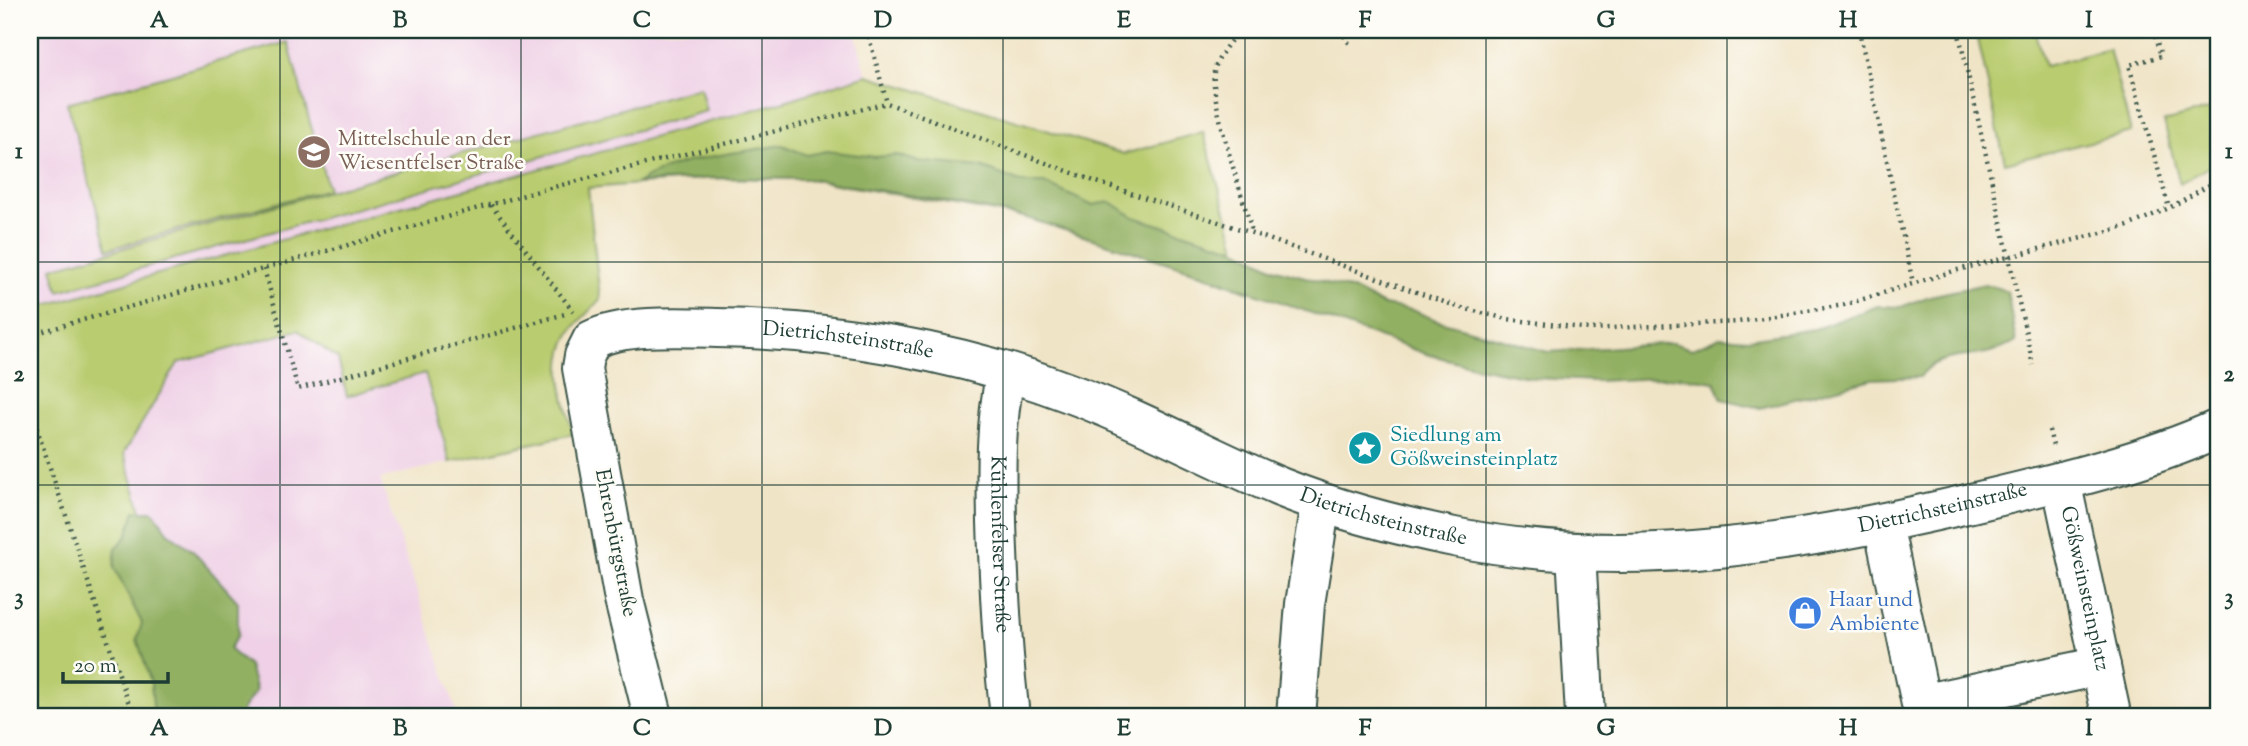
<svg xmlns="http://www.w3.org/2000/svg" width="2248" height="746" viewBox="0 0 2248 746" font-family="'Sorts Mill Goudy',serif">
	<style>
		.built { fill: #efd0e6 }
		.green { fill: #b9cc6f; stroke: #6c8452; stroke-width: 2 }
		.forest { fill: #92b062; stroke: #58764b; stroke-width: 2 }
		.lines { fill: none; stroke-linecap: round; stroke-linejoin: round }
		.minor-casing { stroke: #3e564a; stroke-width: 42 }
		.path { stroke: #3e564a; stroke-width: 4.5; stroke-dasharray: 2 5; stroke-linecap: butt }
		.minor { stroke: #fff; stroke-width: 38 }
		.grid { fill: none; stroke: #1f3d34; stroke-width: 2; stroke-opacity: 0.55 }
		.labels { text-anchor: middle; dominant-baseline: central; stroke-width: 5; stroke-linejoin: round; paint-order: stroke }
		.education-label { font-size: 21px; fill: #785e54; stroke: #fdfcf7; text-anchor: start }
		.street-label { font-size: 21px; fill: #1f3d34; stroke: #fdfcf7 }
		.culture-label { font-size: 21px; fill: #0d838f; stroke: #fdfcf7; text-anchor: start }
		.shop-label { font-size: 21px; fill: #366cbe; stroke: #fdfcf7; text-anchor: start }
		.neatline { fill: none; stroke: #1f3d34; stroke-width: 2.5 }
		.grid-label { font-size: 23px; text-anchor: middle; font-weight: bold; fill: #1f3d34 }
	</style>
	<rect width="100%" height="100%" fill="#fdfcf7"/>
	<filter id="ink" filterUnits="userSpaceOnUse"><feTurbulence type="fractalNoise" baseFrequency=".0143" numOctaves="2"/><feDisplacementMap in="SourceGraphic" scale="14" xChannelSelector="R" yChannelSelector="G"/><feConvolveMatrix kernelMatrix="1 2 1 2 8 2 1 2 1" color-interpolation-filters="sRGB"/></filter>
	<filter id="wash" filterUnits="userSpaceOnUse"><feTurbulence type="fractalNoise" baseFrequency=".00686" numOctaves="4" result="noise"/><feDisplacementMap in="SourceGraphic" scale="28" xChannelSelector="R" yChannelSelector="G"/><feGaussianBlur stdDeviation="1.57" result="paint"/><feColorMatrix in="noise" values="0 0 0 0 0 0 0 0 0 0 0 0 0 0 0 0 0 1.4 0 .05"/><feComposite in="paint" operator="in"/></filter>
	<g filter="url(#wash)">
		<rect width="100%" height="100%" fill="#f0e4c6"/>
		<!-- built -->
		<path class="built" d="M 30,30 L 854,30 L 867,75 L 785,101 L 35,308 L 30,289 Z
			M 298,330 L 338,359 L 347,396 L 425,373 L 450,462 L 380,479 L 458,716 L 202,716 L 124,453 L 178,363 Z"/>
		<!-- green -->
		<path class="green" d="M 1976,30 L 2034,30 L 2045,66 L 2109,49 L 2131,132 L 2005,163 Z
			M 288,42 L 328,189 L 108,249 L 67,103 Z
			M 867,75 L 1124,154 L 1203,132 L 1249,292 L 1191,270 L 1024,217 L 807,179 L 716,178 L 588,188 L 600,299 C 592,310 578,320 571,332 C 551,364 565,400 573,434 L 450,462 L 425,373 L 347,396 L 338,359 L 298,330 L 178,363 L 124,453 L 202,716 L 30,716 L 30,289 L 35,308 L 785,101 Z
			M 700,87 L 706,111 L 59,291 L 52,268 Z
			M 2218,107 L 2218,161 L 2180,184 L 2164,122 Z"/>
		<!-- forest -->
		<path class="forest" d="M 782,145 L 807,155 L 827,151 L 876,157 L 897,155 L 916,161 L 981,167 L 1023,183 L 1044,183 L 1091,205 L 1111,202 L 1134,217 L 1237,249 L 1276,269 L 1356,291 L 1383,305 L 1412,310 L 1436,320 L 1548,352 L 1673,343 L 1692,349 L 1720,337 L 1748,339 L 1815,329 L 1878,306 L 1901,307 L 1930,296 L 1985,284 L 2007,291 L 2016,342 C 2007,345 1999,349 1990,352 C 1965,359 1936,353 1920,377 L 1872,379 L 1760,408 L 1722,399 L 1715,382 L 1681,377 L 1597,381 L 1534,378 L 1478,367 L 1426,354 L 1191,270 L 1024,217 L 927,198 L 807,179 L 716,178 L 637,183 C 679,156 734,154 782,145 Z
			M 135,511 L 153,511 L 170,534 L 193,551 L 238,602 L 238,635 L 229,649 L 249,666 L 256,691 L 242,710 L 244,716 L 154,716 L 151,683 L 137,639 L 142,623 L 114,567 L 116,548 L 127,536 Z"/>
	</g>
	<g filter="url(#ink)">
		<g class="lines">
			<!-- minor casing -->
			<g class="minor-casing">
				<g id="minor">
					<path id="s1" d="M 1006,372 C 995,421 996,472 997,522 C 999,588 1002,651 1010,716"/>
					<path id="s2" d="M 2061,481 L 2110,709"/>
					<path d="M 1883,524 L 1921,704 L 2101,666"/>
					<path d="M 1576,552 L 1585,716"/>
					<path id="s3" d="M 653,716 L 624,600 L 582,368 L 584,356 L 592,340 C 621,324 683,327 717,328 C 836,330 960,351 1072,394 C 1143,420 1210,458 1280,487 C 1337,510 1398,526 1459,538 C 1635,573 1812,541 1984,500 C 2064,481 2144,462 2218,429"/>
					<path d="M 1296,716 L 1305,604 L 1321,503"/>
				</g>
			</g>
			<!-- path -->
			<path class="path" d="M 867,30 L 887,103
				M 1240,30 C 1230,41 1217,57 1214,72 C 1210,103 1243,196 1252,232
				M 1340,30 L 1351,46
				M 1735,30 L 1738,38
				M 1859,30 L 1913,283
				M 1958,30 L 2033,365
				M 2153,30 L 2161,56 L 2129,65 L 2169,208
				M 491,205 L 573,311
				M 264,269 L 298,389 L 565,314
				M 30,335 L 542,190 L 887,103 L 1094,181 L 1252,233 L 1458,307 L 1507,319 L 1590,329 L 1738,322 L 1844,305 L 1954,271 L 2128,226 L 2169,208 L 2218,180
				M 30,408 L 133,716
				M 2049,430 L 2053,446"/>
			<!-- minor -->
			<use href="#minor" class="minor"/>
		</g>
	</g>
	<!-- grid -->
	<path class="grid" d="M 280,30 L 280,716M 521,30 L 521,716M 762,30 L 762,716M 1003,30 L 1003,716M 1245,30 L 1245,716M 1486,30 L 1486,716M 1727,30 L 1727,716M 1968,30 L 1968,716M 30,262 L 2218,262M 30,485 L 2218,485"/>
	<!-- icons -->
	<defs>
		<g id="school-disc" transform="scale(1.75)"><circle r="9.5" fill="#8d6e63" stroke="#fdfcf7"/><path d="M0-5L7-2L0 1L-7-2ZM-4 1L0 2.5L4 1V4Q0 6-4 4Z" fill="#fff"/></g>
		<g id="sight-disc" transform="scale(1.75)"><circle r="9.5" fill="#0f9aa8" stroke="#fdfcf7"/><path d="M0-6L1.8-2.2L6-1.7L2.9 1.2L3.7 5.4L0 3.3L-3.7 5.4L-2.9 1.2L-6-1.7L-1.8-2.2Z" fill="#fff"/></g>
		<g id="shop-disc" transform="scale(1.75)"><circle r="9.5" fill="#3f7fe0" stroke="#fdfcf7"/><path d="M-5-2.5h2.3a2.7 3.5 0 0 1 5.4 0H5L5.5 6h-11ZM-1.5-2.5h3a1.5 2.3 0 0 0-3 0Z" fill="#fff"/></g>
	</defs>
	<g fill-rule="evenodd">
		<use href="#school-disc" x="314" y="152"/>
		<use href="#sight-disc" x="1365" y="448"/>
		<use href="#shop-disc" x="1805" y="613"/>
	</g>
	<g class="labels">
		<!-- education labels -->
		<g class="education-label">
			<text x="338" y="140">Mittelschule an der<tspan x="338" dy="24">Wiesentfelser Straße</tspan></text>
		</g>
		<!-- street labels -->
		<g class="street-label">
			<text stroke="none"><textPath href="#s3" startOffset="644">Dietrichsteinstraße</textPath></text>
			<text stroke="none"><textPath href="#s3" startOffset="1778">Dietrichsteinstraße</textPath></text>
			<text stroke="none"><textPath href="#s3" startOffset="1211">Dietrichsteinstraße</textPath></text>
			<text transform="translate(615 543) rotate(79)">Ehrenbürgstraße</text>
			<text stroke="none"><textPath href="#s1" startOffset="173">Kühlenfelser Straße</textPath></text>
			<text stroke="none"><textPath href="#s2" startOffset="110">Gößweinsteinplatz</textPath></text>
		</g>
		<!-- culture labels -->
		<g class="culture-label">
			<text x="1390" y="436">Siedlung am<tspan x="1390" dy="24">Gößweinsteinplatz</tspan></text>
		</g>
		<!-- shop labels -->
		<g class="shop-label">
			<text x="1829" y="601">Haar und<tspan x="1829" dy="24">Ambiente</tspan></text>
		</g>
	</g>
	<!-- margin -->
	<rect width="2248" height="746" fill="none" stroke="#fdfcf7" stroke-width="77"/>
	<!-- scale -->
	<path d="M63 672v10h105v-10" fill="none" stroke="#1f3d34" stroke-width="3.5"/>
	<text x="74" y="672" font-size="21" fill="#1f3d34" stroke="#fdfcf7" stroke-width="5" paint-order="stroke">20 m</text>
	<rect x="38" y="38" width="2172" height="670" class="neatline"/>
	<g class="grid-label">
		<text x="159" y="27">A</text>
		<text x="400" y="27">B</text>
		<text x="642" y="27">C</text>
		<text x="883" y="27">D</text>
		<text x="1124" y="27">E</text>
		<text x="1365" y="27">F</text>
		<text x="1606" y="27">G</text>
		<text x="1848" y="27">H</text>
		<text x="2089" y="27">I</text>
		<text x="19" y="158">1</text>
		<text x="2229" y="158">1</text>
		<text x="19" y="381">2</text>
		<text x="2229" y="381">2</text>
		<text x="19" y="604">3</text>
		<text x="2229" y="604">3</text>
		<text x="159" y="735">A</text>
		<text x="400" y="735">B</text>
		<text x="642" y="735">C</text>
		<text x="883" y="735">D</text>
		<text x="1124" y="735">E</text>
		<text x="1365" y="735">F</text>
		<text x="1606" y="735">G</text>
		<text x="1848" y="735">H</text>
		<text x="2089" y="735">I</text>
	</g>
</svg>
